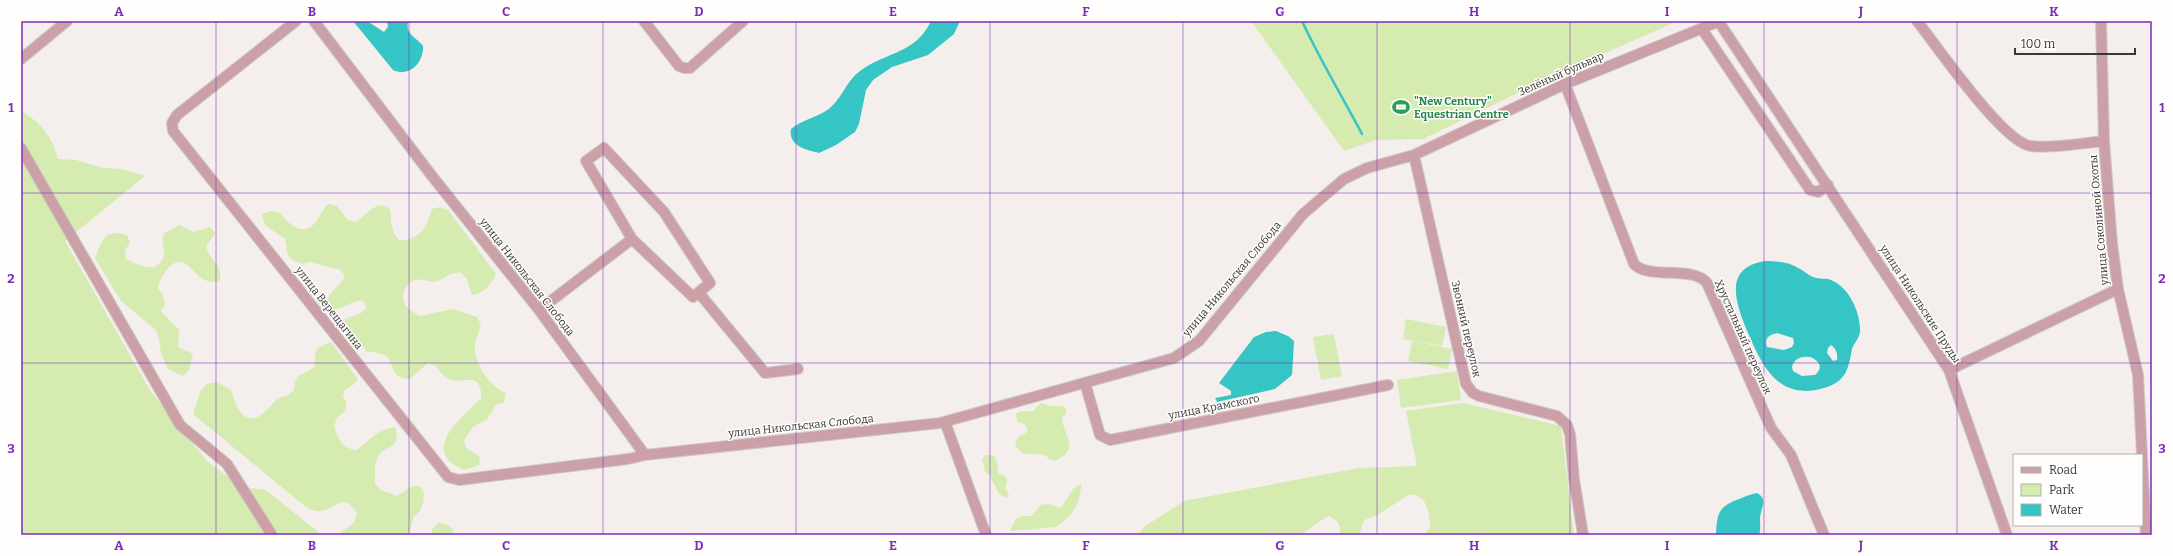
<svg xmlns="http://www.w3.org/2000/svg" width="2173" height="556" viewBox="0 0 2173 556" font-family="Bitter,serif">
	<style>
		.green { fill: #d5ebaf }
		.water { fill: #35c5c5; fill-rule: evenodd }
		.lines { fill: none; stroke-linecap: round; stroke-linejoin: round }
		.stream { stroke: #35c5c5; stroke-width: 2.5 }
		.minor-casing { stroke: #cfcac8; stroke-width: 12 }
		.minor { stroke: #cba0a6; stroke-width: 10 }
		.grid { fill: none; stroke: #7b2cbf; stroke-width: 1; stroke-opacity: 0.55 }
		.labels { text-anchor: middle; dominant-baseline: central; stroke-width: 3; stroke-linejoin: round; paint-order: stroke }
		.street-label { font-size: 11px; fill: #3a3836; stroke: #fffefd }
		.leisure-label { font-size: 11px; font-weight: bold; fill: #27864d; stroke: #fffefd; text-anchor: start }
		.neatline { fill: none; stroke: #7b2cbf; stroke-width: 1.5 }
		.grid-label { font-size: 13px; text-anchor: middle; font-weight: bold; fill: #7b2cbf }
	</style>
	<rect width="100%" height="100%" fill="#f4efec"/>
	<!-- green -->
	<path class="green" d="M 1251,21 L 1678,21 L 1555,75 L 1423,139 L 1376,140 L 1344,151 Z
		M 21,111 C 41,122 52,137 58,159 L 76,160 L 103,168 L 122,169 L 145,176 L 65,241 L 151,392 L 206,460 L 241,487 L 266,490 L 322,535 L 21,535 Z
		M 328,204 L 337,206 L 347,219 L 355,222 C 367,216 367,208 382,205 L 390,209 C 392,221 390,230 399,240 C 420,241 427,227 432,209 L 440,207 L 448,210 L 496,274 C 491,285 484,293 472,295 L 467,279 L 461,273 C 451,272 447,277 438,281 C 430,284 424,278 416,280 C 405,282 398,298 407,307 C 410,311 416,313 420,316 L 453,309 L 477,317 L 481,325 C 479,332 474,342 475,349 C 476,367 490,386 506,393 L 504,402 L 496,405 L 487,419 L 473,427 L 464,440 L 466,448 L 480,457 L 479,465 L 464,470 C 418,451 462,418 481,398 C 482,368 461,387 447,378 C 438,373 441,366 428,363 L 410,379 C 386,379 398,360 382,354 C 377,352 371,352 366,352 L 362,344 L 343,327 L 345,319 L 361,313 L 367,307 L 362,300 C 351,301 344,309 332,310 L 326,304 C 329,291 338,288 345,277 L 341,270 L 310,262 L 302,264 L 294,261 L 288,256 L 285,239 L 265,225 L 262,214 L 271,211 L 279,212 C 287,222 300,237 313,225 C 319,219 322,210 328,204 Z
		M 179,225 L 194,232 L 210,227 L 216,233 L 206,246 C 209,261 225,265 219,282 C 213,282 208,282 203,279 C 191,273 183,248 165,272 C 161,278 159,281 158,288 L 163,295 L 165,304 L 161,311 L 179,330 L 178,347 L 193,354 L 189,370 L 183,376 L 168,369 L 161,354 L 159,338 L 156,330 L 121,301 L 95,258 C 103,239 104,229 127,235 L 130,243 L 125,250 L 126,259 C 139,266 162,276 164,252 C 164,245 161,241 164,233 Z
		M 1406,319 L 1446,327 L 1442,346 L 1403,339 Z
		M 1334,334 L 1342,376 L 1321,380 L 1313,337 Z
		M 1412,341 L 1452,349 L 1448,369 L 1408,361 Z
		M 331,342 L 358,379 L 353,385 L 345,390 L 343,396 L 346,402 L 346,410 L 337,418 L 334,426 C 338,439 342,449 357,450 C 369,440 379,429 395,427 C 403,451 382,444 377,459 C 374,466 375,477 375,484 L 381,490 L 397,496 L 412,486 L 420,486 L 424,493 L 423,503 L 420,511 L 414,516 L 409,533 L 406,535 L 338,535 C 347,526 355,527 357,513 C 343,492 338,507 322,511 C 317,512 312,510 307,508 L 193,414 L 201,390 L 207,384 L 216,382 L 231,390 C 236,406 244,430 265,412 C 269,408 272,404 276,400 C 282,396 286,398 294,390 L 295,382 L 299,375 L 307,372 L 314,367 L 316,350 L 323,345 Z
		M 1457,371 L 1461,400 L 1401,408 L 1397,380 Z
		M 1041,403 L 1049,406 L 1062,406 L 1066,409 L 1066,414 L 1062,417 C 1062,435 1083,448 1055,461 C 1050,460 1047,456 1043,455 C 1033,452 1020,459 1015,443 L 1019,436 L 1026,433 L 1028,430 L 1025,425 L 1017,421 L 1016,414 L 1020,411 L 1033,411 Z
		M 1463,403 L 1561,426 L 1574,535 L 1425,535 L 1430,527 C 1429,512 1428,496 1410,494 L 1376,516 L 1364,520 L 1359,535 L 1340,535 C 1341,524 1338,520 1328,516 L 1300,535 L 1258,535 L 1258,533 L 1249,535 L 1137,535 L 1144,527 L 1184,501 L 1359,468 L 1417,466 L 1406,411 Z
		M 986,455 C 999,454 997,464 998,473 L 1006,477 L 1007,482 L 1005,488 L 1009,495 L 1008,498 L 999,494 C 997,487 992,483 990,475 L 985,472 L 982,459 Z
		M 1081,484 C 1081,503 1072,517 1056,527 L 1010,531 L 1016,519 L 1021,516 L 1032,516 L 1040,505 L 1048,504 L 1061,508 L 1073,489 Z
		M 438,523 L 446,524 L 453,529 L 453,535 L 431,535 L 432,529 Z"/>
	<!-- water -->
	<path class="water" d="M 353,21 L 367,21 L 384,32 L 388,27 L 387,21 L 409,21 C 403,33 417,38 423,46 C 424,62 410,78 393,70 Z
		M 931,21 L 960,21 L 954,34 L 928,55 L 892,67 L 873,80 L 866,90 L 859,124 L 855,132 L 836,145 L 819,153 C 806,150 788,146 791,129 C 803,119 820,117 831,107 C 843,96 847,80 860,71 C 885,52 916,54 931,21 Z
		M 1765,261 C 1778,261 1789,262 1800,269 C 1804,271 1808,275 1813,277 C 1819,280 1826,277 1833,281 C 1850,289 1861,314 1860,332 C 1859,339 1854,343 1852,349 C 1848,369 1847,381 1824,388 C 1779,401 1763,368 1748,333 C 1737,306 1721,268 1765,261 ZM 1777,333 L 1793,338 L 1794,343 L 1792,347 L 1784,350 L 1767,347 C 1764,338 1769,335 1777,333 ZM 1831,345 C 1836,349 1838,353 1837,360 L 1833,361 L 1827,353 L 1828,348 ZM 1810,357 C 1819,360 1824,368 1815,375 L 1802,376 L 1793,371 L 1792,367 C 1794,358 1802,356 1810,357 Z
		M 1276,331 L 1288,336 L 1294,341 L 1292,375 L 1275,389 L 1217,402 L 1215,398 L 1231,395 L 1231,391 L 1219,383 L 1254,337 L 1266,332 Z
		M 1757,493 C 1769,499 1760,509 1760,519 C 1760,525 1761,529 1759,535 L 1716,535 C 1717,513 1718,507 1739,499 C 1746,496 1751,494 1757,493 Z"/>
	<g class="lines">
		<!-- stream -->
		<path class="stream" d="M 1302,21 C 1320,60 1342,96 1362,134"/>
		<!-- minor casing -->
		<g class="minor-casing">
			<path id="minor" d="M 296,21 L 177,115 L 172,123 L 173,131 L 448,477 L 459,480 L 628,459 L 645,455
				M 314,21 L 432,176 L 539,310 L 645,455 L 940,423 L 1174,358 L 1199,341 L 1303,214 L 1344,179 L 1367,168 L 1414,155 L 1565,84 L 1720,21
				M 644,21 L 679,66 L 684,68 L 690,68 L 743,21
				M 1917,21 C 1937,46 2003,143 2031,146 C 2052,149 2083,143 2104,141
				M 2101,21 L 2104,141 L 2112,243 L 2118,289 L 2138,375 L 2146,535
				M 1719,22 L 1949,370 L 2007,535
				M 1702,29 L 1810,190 L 1818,192 L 1828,185
				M 21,59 L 67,21
				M 1565,84 L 1634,264 C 1649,280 1693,265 1707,283 L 1771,428 L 1791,455 L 1824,535
				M 21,148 L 180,425 L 227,464 L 272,535
				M 1414,155 L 1466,384 L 1473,393 L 1479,396 L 1557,416 L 1567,425 L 1570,434 L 1574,479 L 1583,535
				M 699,293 L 765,373 L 798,369
				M 539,310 L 632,239 L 693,297 L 710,283 L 664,212 L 604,148 L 586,161 L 632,239
				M 1949,370 L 2118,289
				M 1085,383 L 1100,435 L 1110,440 L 1388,385
				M 945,422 L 986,535"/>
		</g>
		<!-- minor -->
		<use href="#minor" class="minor"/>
	</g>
	<!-- grid -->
	<path class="grid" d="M 216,21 L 216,535M 409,21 L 409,535M 603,21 L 603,535M 796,21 L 796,535M 990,21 L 990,535M 1183,21 L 1183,535M 1377,21 L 1377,535M 1570,21 L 1570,535M 1764,21 L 1764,535M 1957,21 L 1957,535M 21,193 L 2152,193M 21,363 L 2152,363"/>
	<!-- icons -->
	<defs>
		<g id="stadium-bare" transform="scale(1.38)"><path d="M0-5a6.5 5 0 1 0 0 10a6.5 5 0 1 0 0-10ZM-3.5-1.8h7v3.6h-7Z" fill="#2e9e5b" stroke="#fffefd" stroke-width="2.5" paint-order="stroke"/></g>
	</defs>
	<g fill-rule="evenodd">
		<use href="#stadium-bare" x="1401" y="107"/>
	</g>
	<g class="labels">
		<!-- street labels -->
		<g class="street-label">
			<text transform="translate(1561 74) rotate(-24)">Зелёный бульвар</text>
			<text transform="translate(2099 220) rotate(-95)">улица Соколиной Охоты</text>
			<text transform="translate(527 277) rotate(52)">улица Никольская Слобода</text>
			<text transform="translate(1232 279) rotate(-50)">улица Никольская Слобода</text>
			<text transform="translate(1920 304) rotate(57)">улица Никольские Пруды</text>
			<text transform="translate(329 308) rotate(52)">улица Верещагина</text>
			<text transform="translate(1466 329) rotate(77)">Звонкий переулок</text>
			<text transform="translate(1743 337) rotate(66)">Хрустальный переулок</text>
			<text transform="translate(1214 407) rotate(-11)">улица Крамского</text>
			<text transform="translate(801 426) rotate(-6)">улица Никольская Слобода</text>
		</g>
		<!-- leisure labels -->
		<g class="leisure-label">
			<text x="1414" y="101">"New Century"<tspan x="1414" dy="13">Equestrian Centre</tspan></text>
		</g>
	</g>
	<!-- border -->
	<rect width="2173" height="556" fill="none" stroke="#fffefd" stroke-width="44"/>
	<!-- legend -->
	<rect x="2013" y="454" width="130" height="72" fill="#fffefd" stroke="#b0afad"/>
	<rect x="2021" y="467" width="20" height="6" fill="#cba0a6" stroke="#b0afad"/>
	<text x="2049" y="474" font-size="12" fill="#3a3836">Road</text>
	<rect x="2021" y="484" width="20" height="12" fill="#d5ebaf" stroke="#b0afad"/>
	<text x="2049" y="494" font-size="12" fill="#3a3836">Park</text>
	<rect x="2021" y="504" width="20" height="12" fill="#35c5c5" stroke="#b0afad"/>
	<text x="2049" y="514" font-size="12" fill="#3a3836">Water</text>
	<!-- scale -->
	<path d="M2015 48v6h120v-6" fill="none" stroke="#3a3836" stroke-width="2"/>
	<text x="2021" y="48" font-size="12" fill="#3a3836" stroke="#fffefd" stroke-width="3" paint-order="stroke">100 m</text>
	<rect x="22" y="22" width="2129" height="512" class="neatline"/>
	<g class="grid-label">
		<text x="119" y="16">A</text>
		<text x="312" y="16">B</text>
		<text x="506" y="16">C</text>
		<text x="699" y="16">D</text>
		<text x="893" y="16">E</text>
		<text x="1086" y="16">F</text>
		<text x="1280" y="16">G</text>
		<text x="1474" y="16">H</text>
		<text x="1667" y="16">I</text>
		<text x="1861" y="16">J</text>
		<text x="2054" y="16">K</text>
		<text x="11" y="112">1</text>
		<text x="2162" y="112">1</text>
		<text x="11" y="283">2</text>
		<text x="2162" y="283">2</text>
		<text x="11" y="453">3</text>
		<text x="2162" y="453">3</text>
		<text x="119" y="550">A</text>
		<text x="312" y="550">B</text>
		<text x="506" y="550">C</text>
		<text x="699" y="550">D</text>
		<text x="893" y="550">E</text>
		<text x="1086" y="550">F</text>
		<text x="1280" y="550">G</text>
		<text x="1474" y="550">H</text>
		<text x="1667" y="550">I</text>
		<text x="1861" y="550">J</text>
		<text x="2054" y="550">K</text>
	</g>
</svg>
